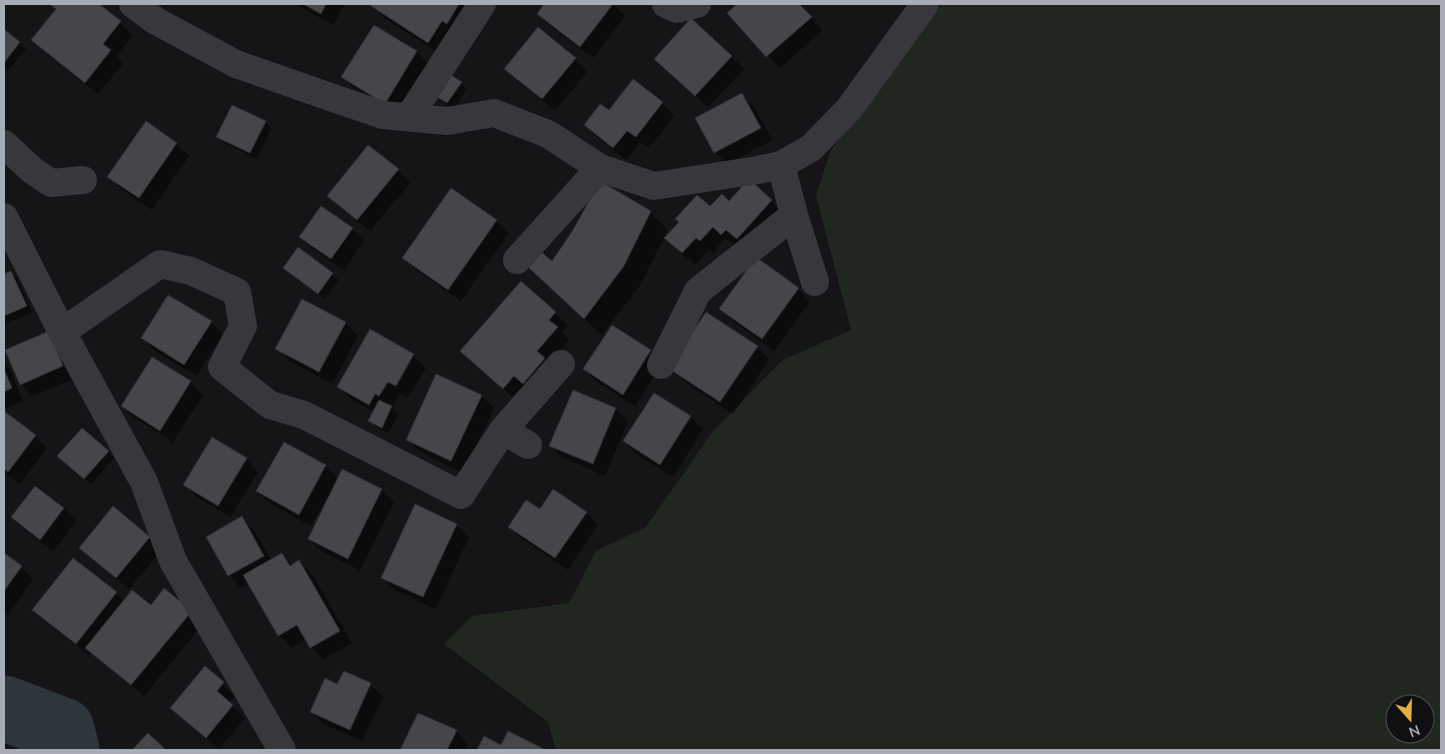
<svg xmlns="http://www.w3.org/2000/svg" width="1445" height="754" viewBox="0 0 1445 754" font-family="Mulish,sans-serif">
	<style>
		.green { fill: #202721; fill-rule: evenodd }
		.shadow { fill: #0007 }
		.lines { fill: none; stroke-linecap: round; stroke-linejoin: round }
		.river { stroke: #2e363c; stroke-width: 65 }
		.building { fill: #45454a; stroke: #303033 }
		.minor { stroke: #37373c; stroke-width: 28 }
	</style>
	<rect width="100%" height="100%" fill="#151517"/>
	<!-- green -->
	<path class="green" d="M 942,4 L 1441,4 L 1441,750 L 556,750 L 548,722 L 444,644 L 472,616 L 569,603 L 596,551 L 646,527 L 713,431 L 783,360 L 851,330 L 816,195 L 831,150 ZM 1395,704 L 1425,704 L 1425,734 L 1395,734 Z"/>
	<!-- shadow -->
	<path class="shadow" d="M 50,4 L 97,4 L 133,35 L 116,56 L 123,64 L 98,94 L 45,52 L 33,40 L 57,10 Z
		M 295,4 L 345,4 L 333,25 Z
		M 373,4 L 480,4 L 441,54 L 384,18 L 372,5 Z
		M 546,4 L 613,4 L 625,16 L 593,58 L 550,26 L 538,14 Z
		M 739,4 L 799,4 L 823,30 L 780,68 L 728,13 Z
		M 374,26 L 417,52 L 429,65 L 398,115 L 355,89 L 343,77 Z
		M 538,29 L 575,59 L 587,72 L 555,111 L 518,81 L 506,69 Z
		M 5,31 L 26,49 L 8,71 L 4,67 Z
		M 731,56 L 744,69 L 708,107 L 668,71 Z
		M 461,83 L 467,89 L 454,109 L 440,100 L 434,94 Z
		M 741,95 L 754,107 L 772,140 L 728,164 L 715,152 Z
		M 662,103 L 674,116 L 649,148 L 640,142 L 626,160 L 598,138 L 585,125 L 609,112 Z
		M 265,122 L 271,128 L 257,159 L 224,143 L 218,137 Z
		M 176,144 L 189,156 L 152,210 L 121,189 L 109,177 Z
		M 398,170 L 410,183 L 370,231 L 341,208 L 329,196 Z
		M 600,183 L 650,212 L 668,230 L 641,284 L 602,335 L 547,284 L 553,263 L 574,231 Z
		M 771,201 L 783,213 L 734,246 L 726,238 L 713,253 L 709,250 L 695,265 L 678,250 L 710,208 Z
		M 496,221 L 509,233 L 461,301 L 416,270 L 404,258 Z
		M 352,229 L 364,241 L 344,270 L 313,249 L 301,237 Z
		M 298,249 L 339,280 L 324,299 L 284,268 Z
		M 10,272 L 17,278 L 32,312 L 4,325 L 4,275 Z
		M 521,283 L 568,325 L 562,332 L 569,340 L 516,400 L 462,351 Z
		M 798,289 L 810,301 L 774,351 L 733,321 L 720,308 Z
		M 302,301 L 345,323 L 358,336 L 332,384 L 289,361 L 277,348 Z
		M 211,322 L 223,334 L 197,376 L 155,351 L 143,338 Z
		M 612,326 L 651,351 L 663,363 L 635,406 L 597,382 L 585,369 Z
		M 48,332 L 75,379 L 33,396 L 21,384 Z
		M 757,347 L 769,359 L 733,414 L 682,380 L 670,368 Z
		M 413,355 L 426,368 L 408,398 L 400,393 L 392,408 L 398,414 L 389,433 L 376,427 L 370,421 L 374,412 L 351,399 L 338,386 Z
		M 153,358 L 191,382 L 203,395 L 173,442 L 135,418 L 123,406 Z
		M 4,362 L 10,369 L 23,401 L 4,409 Z
		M 574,392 L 616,409 L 628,422 L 605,476 L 563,458 L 551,446 Z
		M 481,396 L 494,408 L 464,473 L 420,452 L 407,439 Z
		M 4,413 L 35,436 L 47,448 L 20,484 L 4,472 Z
		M 691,417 L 703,429 L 673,477 L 636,454 L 624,441 Z
		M 284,443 L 326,466 L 339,480 L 343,471 L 382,490 L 394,502 L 360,570 L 322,552 L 309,539 L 330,497 L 328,496 L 311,526 L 270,503 L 257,491 Z
		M 108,452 L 114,458 L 91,484 L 64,462 Z
		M 246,459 L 258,472 L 231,517 L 197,497 L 185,485 Z
		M 35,487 L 64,509 L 76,521 L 53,551 L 25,530 L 13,517 Z
		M 586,512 L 598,525 L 568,570 L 522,539 L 510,527 Z
		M 242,518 L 254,530 L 271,560 L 282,554 L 293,565 L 299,561 L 312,574 L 352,643 L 323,659 L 311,647 L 306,639 L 292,648 L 279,635 L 249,583 L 241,588 L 229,575 Z
		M 457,525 L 469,537 L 436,609 L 395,590 L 382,577 Z
		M 149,537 L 162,550 L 129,589 L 93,560 L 81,548 Z
		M 4,555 L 21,567 L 33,579 L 8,615 L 4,611 Z
		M 165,590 L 203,624 L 144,696 L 91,652 L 89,655 L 46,622 L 34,610 L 116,593 L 124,601 L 151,607 Z
		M 205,668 L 235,696 L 229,703 L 245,718 L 219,749 L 172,708 Z
		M 370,685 L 383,697 L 362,741 L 324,724 L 312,712 L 338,686 Z
		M 419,714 L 456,731 L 468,744 L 465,750 L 402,750 Z
		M 484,738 L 502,746 L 544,750 L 479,750 Z"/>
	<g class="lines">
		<!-- river -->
		<path class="river" d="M 4,708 L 62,730 L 67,750"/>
	</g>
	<!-- building -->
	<path class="building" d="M 50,4 L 99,4 L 121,21 L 103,44 L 111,50 L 85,83 L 31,40 L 56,9 Z
		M 303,4 L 326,4 L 321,14 Z
		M 372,4 L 459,4 L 447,24 L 442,21 L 428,43 L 371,6 Z
		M 544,4 L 613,4 L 580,47 L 537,14 Z
		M 737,4 L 799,4 L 812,17 L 766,57 L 727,13 Z
		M 691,18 L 732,56 L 695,96 L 654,59 Z
		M 374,25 L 417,51 L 385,104 L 341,77 Z
		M 538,27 L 576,58 L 542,99 L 504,69 Z
		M 5,30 L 20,42 L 4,63 L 4,31 Z
		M 446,72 L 462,82 L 447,103 L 432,94 Z
		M 633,79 L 663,102 L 636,137 L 627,131 L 613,148 L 584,125 L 600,104 L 609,110 Z
		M 742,93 L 761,128 L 714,153 L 695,118 Z
		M 232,105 L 266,121 L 250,153 L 216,137 Z
		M 146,121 L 177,143 L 139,198 L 107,177 Z
		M 368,145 L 399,169 L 357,220 L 327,196 Z
		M 749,179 L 772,200 L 737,239 L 726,230 L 721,235 L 713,227 L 700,241 L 696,238 L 682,253 L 664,238 L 679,222 L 675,219 L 697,195 L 710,206 L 722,194 L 729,201 Z
		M 600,181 L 651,211 L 624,266 L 584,319 L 528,267 L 540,251 L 552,261 L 573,230 Z
		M 451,188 L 497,220 L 448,290 L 402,258 Z
		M 321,206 L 353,228 L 331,259 L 299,237 Z
		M 298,247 L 333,273 L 318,294 L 283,268 Z
		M 756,257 L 799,288 L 762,339 L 719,309 Z
		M 11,271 L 27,306 L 4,316 L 4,274 Z
		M 521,281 L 556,312 L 549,320 L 558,327 L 537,351 L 545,358 L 523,384 L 514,376 L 503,389 L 460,351 Z
		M 168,295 L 212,321 L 184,365 L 141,338 Z
		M 302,299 L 346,322 L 319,372 L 275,349 Z
		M 706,312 L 758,346 L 720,402 L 668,368 Z
		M 612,325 L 651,350 L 623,395 L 583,369 Z
		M 370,329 L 414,354 L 396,386 L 388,382 L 379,396 L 375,394 L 369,405 L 337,387 Z
		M 49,331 L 63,366 L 20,385 L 5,350 Z
		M 152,357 L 191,381 L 160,431 L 121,406 Z
		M 4,369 L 12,388 L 4,392 Z
		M 436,374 L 482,395 L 451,461 L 406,440 Z
		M 573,390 L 616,408 L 593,464 L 549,446 Z
		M 654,393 L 691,416 L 660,465 L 623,441 Z
		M 379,400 L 392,406 L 382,428 L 368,421 Z
		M 4,411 L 36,435 L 8,472 L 4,469 Z
		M 82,428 L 109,451 L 84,479 L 57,456 Z
		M 212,437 L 247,458 L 218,506 L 183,485 Z
		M 284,442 L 326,465 L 299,515 L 256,491 Z
		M 342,469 L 382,489 L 348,559 L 308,539 Z
		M 35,486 L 64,508 L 40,540 L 11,517 Z
		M 553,489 L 587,512 L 555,558 L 508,527 L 526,500 L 540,509 Z
		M 415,504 L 457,524 L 423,597 L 381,578 Z
		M 113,506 L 150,537 L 116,578 L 79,548 Z
		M 242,516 L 264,556 L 228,576 L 206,537 Z
		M 4,553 L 22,566 L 4,591 Z
		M 282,553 L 290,566 L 299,560 L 340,631 L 310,648 L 297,625 L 278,636 L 243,575 Z
		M 73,558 L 117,592 L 76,644 L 32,610 Z
		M 164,588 L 192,611 L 131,685 L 85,648 L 132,590 L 151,605 Z
		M 205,666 L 224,682 L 217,691 L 233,705 L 206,738 L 170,708 Z
		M 344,671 L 371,683 L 350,730 L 310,712 L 325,678 L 337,684 Z
		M 418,713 L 457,730 L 447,750 L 400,750 Z
		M 508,731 L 544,749 L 544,750 L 477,750 L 484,736 L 501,745 Z
		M 148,733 L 166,750 L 132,750 Z"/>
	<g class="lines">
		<!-- minor -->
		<path class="minor" d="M 133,4 L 156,21 L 236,64 L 336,99 L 383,115 L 447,121 L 494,113 L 548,134 L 600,168 L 654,186 L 758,170 L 781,165 L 811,148 L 849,109 L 925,4
			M 666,4 L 677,9 L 697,4
			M 409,117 L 482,4
			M 4,144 L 32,170 L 51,183 L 83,180
			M 794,215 L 815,282
			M 4,217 L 62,332 L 144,482 L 173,561 L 282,750
			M 517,260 L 600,168
			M 62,332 L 160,264 L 191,271 L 237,292 L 243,326 L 222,367 L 270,405 L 304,415 L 461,495 L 503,430 L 561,364
			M 661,365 L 698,291 L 794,215 L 781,165
			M 503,430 L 528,445"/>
	</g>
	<!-- border -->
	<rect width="1445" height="754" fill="none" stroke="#a8acb6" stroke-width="10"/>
	<!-- north arrow -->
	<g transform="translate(1410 719) rotate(160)"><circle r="24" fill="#101012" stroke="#4d4e54"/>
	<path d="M0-4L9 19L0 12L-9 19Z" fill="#e4b141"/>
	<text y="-8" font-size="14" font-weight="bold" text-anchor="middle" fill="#a8acb6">N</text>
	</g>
</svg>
